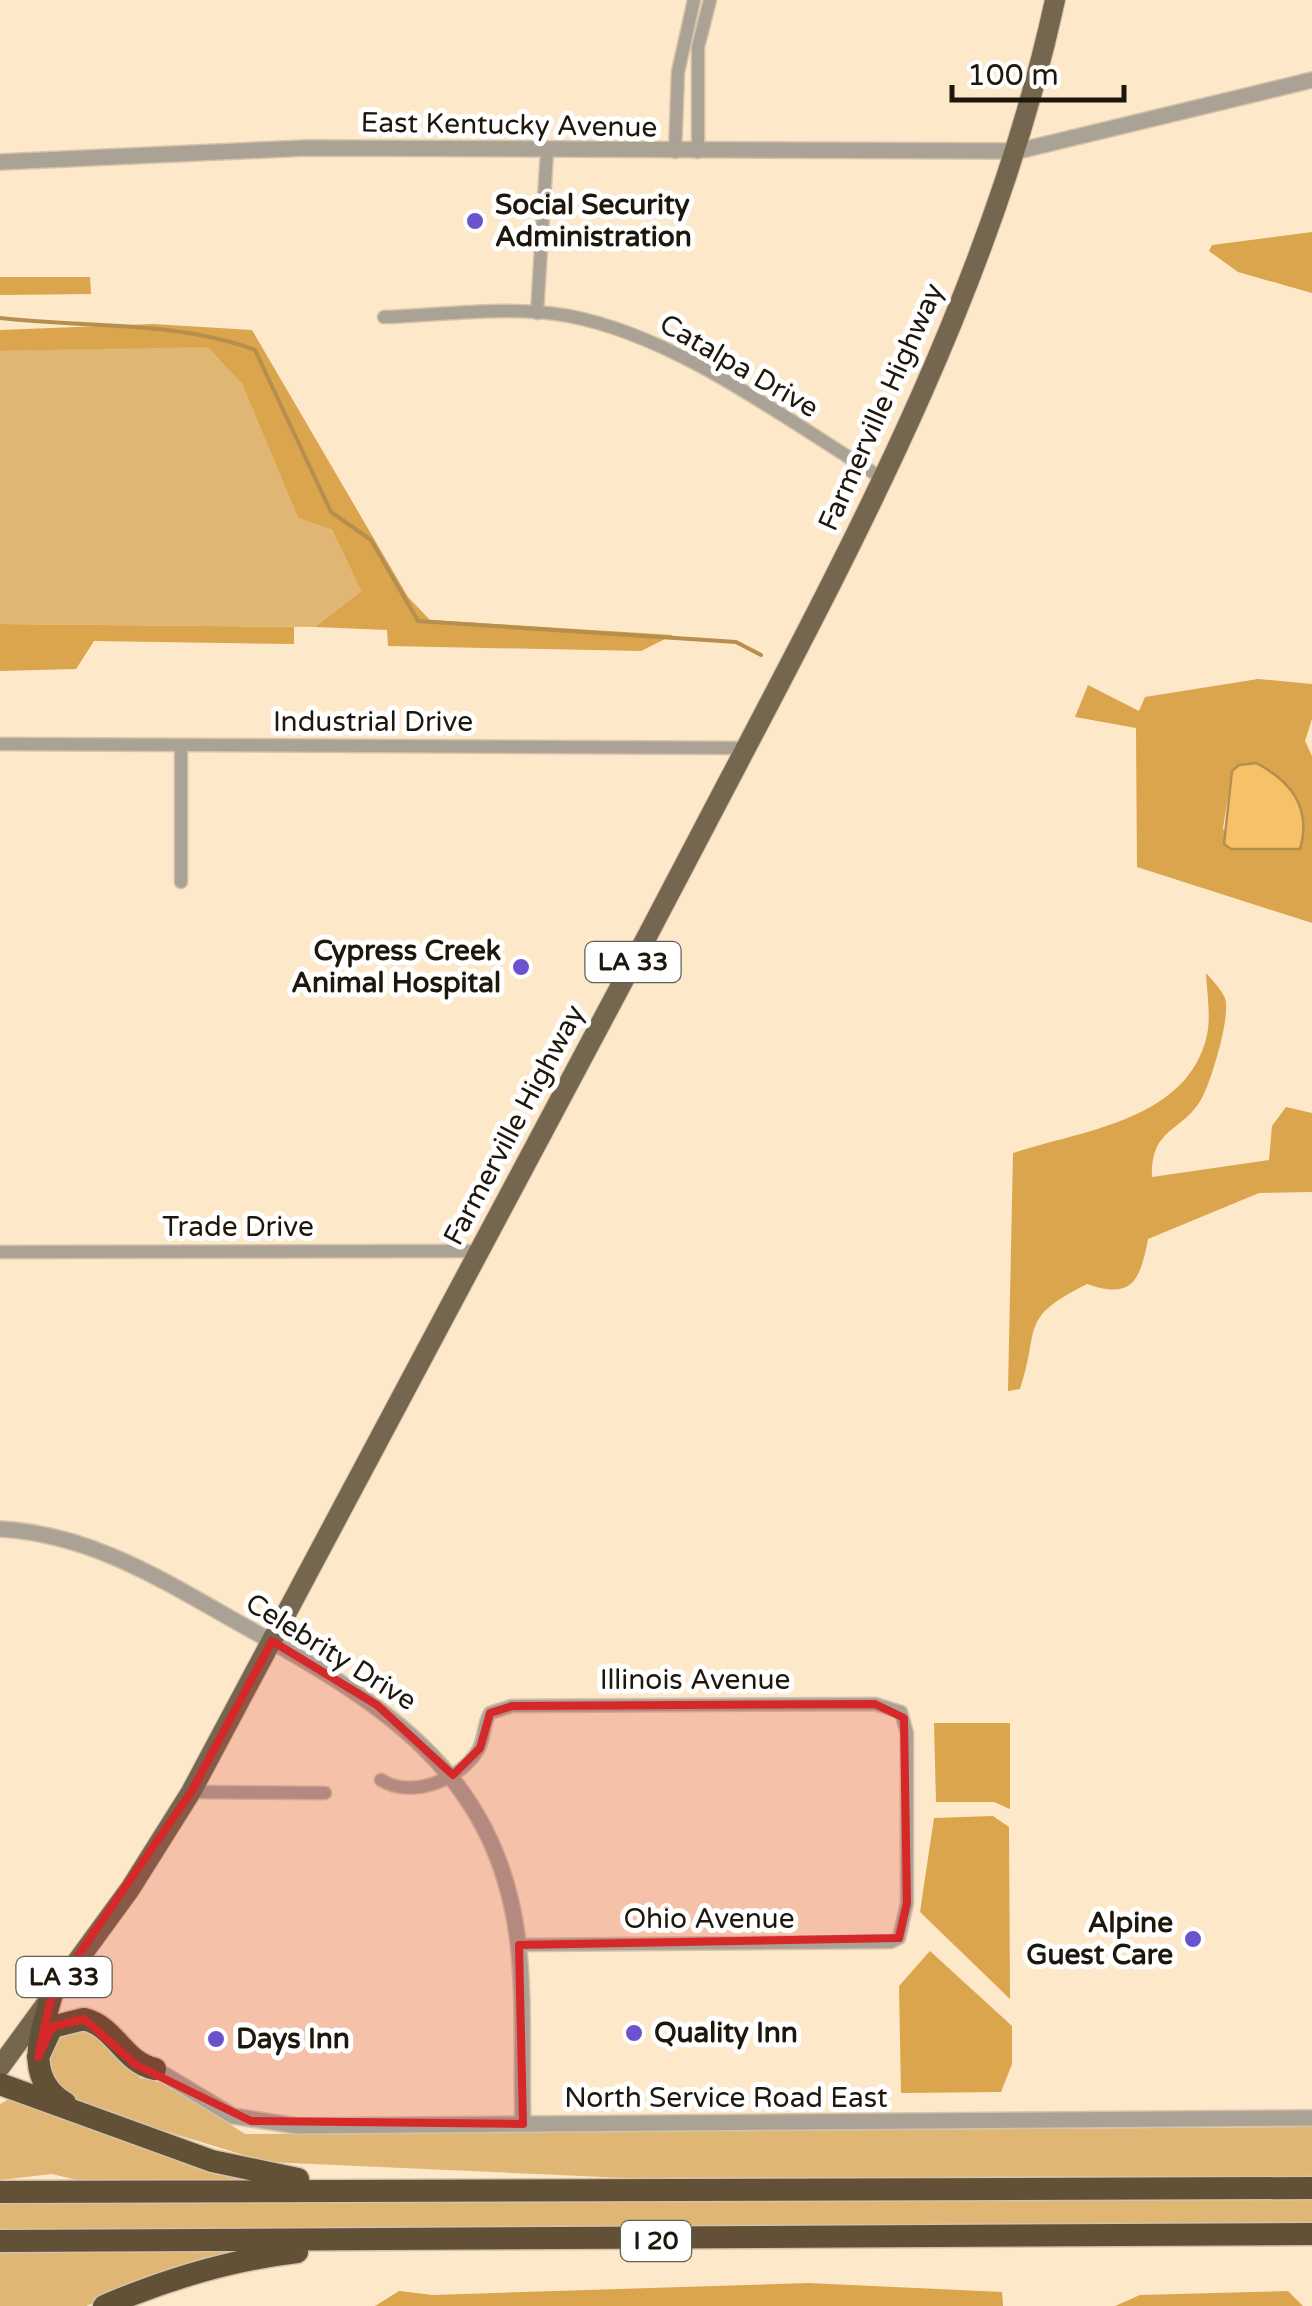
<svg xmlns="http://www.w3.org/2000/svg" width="1312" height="2306" viewBox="0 0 1312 2306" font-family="'Varela Round',sans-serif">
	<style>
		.green { fill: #e0b675 }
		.forest { fill: #daa54c; fill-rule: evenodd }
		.water { fill: #f7c169; stroke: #b68e4d; stroke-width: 2.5 }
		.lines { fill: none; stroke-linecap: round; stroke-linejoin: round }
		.stream { stroke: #b68e4d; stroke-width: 4 }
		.minor-casing { stroke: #d5c2a8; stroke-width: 15 }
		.tertiary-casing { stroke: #d5c2a8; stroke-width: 18 }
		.primary-casing { stroke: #d5c2a8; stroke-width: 22 }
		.motorway-casing { stroke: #d5c2a8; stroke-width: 25 }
		.minor { stroke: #aba296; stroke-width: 12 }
		.tertiary { stroke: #aba296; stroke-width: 15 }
		.primary { stroke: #75664f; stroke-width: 20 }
		.motorway { stroke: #625136; stroke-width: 22 }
		.marked { fill: #d62828; fill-opacity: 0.2; stroke: #d62828; stroke-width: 8; stroke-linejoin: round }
		.poi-dot { fill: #6b53cd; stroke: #fff; stroke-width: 4 }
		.labels { text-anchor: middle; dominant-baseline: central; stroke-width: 10; stroke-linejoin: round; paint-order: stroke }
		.shield { fill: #fff; stroke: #625d55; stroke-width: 2.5 }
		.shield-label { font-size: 25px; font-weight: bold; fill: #1e170c }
		.street-label { font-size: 28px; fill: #1e170c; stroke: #fff }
		.poi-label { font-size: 28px; font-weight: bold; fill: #1e170c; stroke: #fff; text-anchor: start }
	</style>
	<rect width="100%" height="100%" fill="#fde8ca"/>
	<!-- green -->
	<path class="green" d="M 208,346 L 242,384 L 298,518 L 332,530 L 361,591 L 315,627 L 0,624 L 0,351 Z
		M 71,2022 L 113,2042 L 140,2078 L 166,2083 L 245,2134 L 1312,2127 L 1312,2176 L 626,2178 L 267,2162 L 83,2106 L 46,2077 L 52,2033 Z
		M 15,2096 L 249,2175 L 249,2181 L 85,2182 L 52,2174 L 0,2180 L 0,2104 Z
		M 1312,2197 L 1312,2227 L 0,2232 L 0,2203 Z
		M 0,2251 L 238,2250 L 239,2252 L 150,2279 L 86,2306 L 0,2306 Z"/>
	<!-- forest -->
	<path class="forest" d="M 1312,232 L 1312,293 L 1238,272 L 1209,251 L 1212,245 Z
		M 0,277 L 90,277 L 91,294 L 0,295 Z
		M 153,324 L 252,330 L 408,597 L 430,620 L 673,635 L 641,651 L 388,646 L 387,630 L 315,627 L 361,591 L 332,530 L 298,518 L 242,384 L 208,347 L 0,351 L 0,330 Z
		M 0,624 L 294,627 L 294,644 L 94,641 L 76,669 L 0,671 Z
		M 1258,679 L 1312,684 L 1312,719 L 1305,741 L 1312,756 L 1312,923 L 1137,867 L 1136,728 L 1075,717 L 1088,685 L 1139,711 L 1145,697 ZM 1232,771 L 1280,850 L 1231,849 L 1223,828 Z
		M 1206,973 C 1212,980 1221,989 1225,998 C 1231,1016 1212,1078 1203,1096 C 1183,1134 1151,1125 1152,1177 L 1269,1160 L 1272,1126 L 1286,1107 L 1312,1113 L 1312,1192 L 1259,1193 L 1148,1239 C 1140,1280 1133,1300 1087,1284 C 1017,1319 1041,1327 1020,1389 L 1008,1391 L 1013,1153 C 1084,1130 1188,1120 1207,1035 C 1211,1017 1207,992 1206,973 Z
		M 934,1723 L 1010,1723 L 1010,1809 L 994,1802 L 936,1802 Z
		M 993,1816 L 1009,1827 L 1010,1999 L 920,1912 L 934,1818 Z
		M 930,1951 L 1012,2026 L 1012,2064 L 1001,2092 L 901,2093 L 899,1986 Z
		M 808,2283 L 1002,2292 L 1003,2306 L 375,2306 L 399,2291 L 433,2295 Z
		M 1288,2291 L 1303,2306 L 1115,2306 L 1140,2295 Z"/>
	<!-- water -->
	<path class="water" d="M 1256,763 C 1291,781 1312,808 1300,849 L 1231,849 L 1224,844 L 1232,771 L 1239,765 Z"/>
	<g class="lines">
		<!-- stream -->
		<path class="stream" d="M 0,318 C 83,328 176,320 255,350 L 331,512 L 371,540 L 418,621 L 736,642 L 761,655"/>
		<!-- minor casing -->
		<g class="minor-casing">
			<path id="minor" d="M 675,152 L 678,72 L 694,0
				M 698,152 L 698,47 L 710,0
				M 537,313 L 547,151
				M 384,317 C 444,315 510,305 569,316 C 679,337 786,420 882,478
				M 0,744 L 747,748
				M 181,882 L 181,746
				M 0,1252 L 477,1251
				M 381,1780 C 412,1799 460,1780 478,1750 C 485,1738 483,1724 490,1713 L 512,1706 L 875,1704 L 901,1712 L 907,1733 L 907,1903 L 899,1938 L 891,1942 L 518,1945
				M 191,1792 L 325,1793"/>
		</g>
		<!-- tertiary casing -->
		<g class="tertiary-casing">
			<path id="tertiary" d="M 0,162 L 306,148 L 1018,151 L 1312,80
				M 0,1529 C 90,1534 161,1579 237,1622 C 377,1700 497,1768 518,1942 C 525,2002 521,2064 523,2124
				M 155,2069 L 233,2116 L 297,2126 L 1312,2118"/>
		</g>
		<!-- primary casing -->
		<g class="primary-casing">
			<path id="primary" d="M 0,2067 L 130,1889 L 191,1792 C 359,1477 529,1162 695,845 C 836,575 990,301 1055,0"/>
		</g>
		<!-- motorway casing -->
		<g class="motorway-casing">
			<path id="motorway" d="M 52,1993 C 42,2033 22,2077 65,2103
				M 38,2057 L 52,2027 L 84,2019 C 116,2027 123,2062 155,2069
				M 0,2084 L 212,2161 L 298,2179
				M 0,2192 L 1312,2188
				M 0,2241 L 1312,2234
				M 104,2306 C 167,2279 229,2260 297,2252"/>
		</g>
		<!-- minor -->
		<use href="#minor" class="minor"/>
		<!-- tertiary -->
		<use href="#tertiary" class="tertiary"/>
		<!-- primary -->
		<use href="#primary" class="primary"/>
		<!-- motorway -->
		<use href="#motorway" class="motorway"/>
	</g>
	<!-- marked area -->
	<path class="marked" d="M 272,1641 L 377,1705 L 453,1775 L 480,1748 L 490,1713 L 512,1706 L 875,1704 L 904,1718 L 907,1903 L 899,1938 L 519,1945 L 523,2124 L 251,2121 L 136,2065 L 84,2019 L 52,2027 L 38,2057 L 52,1993 L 191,1792 Z"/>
	<!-- markers -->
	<g class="poi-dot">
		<circle cx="475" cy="221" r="10"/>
		<circle cx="521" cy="967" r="10"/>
		<circle cx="1193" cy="1939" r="10"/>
		<circle cx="634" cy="2033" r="10"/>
		<circle cx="216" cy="2039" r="10"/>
	</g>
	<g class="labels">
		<!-- shield labels -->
		<g class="shield">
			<rect x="585.5" y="942" width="95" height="40" rx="8"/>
			<rect x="16.5" y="1957" width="95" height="40" rx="8"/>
			<rect x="621" y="2221" width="70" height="40" rx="8"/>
		</g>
		<g class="shield-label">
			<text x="633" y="962">LA 33</text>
			<text x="64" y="1977">LA 33</text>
			<text x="656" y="2241">I 20</text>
		</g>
		<!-- street labels -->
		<g class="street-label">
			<text transform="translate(509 125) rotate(1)">East Kentucky Avenue</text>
			<text transform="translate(739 366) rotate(30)">Catalpa Drive</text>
			<text transform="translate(881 407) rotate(-66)">Farmerville Highway</text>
			<text x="373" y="722">Industrial Drive</text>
			<text transform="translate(514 1125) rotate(-62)">Farmerville Highway</text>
			<text x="238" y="1227">Trade Drive</text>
			<text transform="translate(331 1652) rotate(32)">Celebrity Drive</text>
			<text x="695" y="1680">Illinois Avenue</text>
			<text x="709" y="1919">Ohio Avenue</text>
			<text x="726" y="2098">North Service Road East</text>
		</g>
		<!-- poi labels -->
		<g class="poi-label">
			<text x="495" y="205">Social Security<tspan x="495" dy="32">Administration</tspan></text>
			<text x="501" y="951" text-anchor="end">Cypress Creek<tspan x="501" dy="32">Animal Hospital</tspan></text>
			<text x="1173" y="1923" text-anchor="end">Alpine<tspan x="1173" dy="32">Guest Care</tspan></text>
			<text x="654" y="2033">Quality Inn</text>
			<text x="236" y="2039">Days Inn</text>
		</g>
	</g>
	<!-- scale -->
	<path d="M952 85v15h172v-15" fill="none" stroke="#1e170c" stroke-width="5"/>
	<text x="967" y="85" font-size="30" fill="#1e170c" stroke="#ffffff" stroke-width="8" paint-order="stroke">100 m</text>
</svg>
